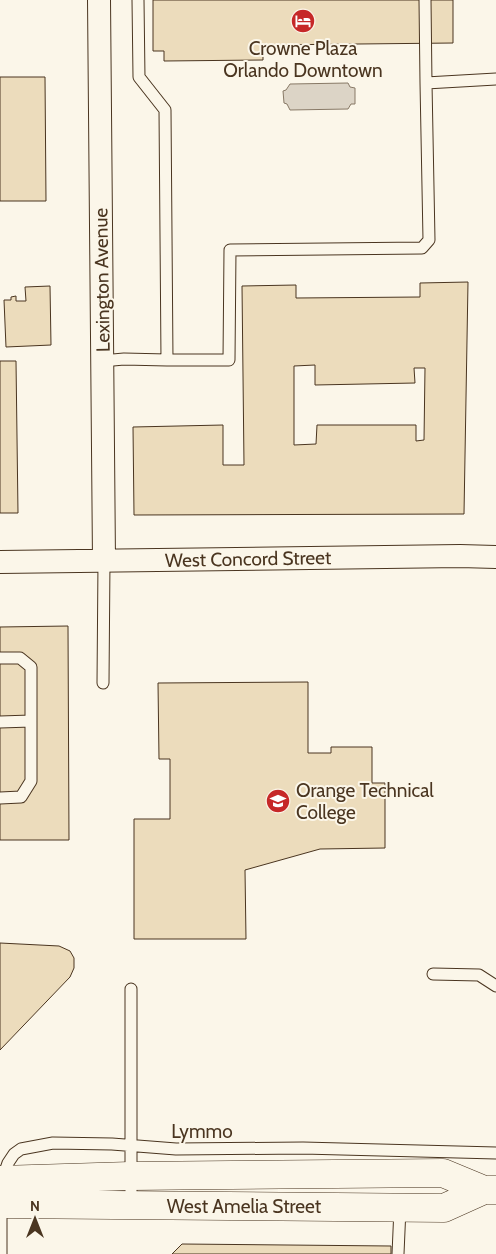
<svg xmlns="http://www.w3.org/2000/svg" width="496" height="1254" viewBox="0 0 496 1254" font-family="Cabin,sans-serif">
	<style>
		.water { fill: #dcd4c6; stroke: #887966 }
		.building { fill: #ecdcbc; stroke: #4a3520; fill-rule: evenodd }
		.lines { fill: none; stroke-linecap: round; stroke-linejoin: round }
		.service-casing { stroke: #4a3520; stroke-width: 13 }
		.minor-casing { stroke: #4a3520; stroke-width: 24 }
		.tertiary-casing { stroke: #4a3520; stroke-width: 29 }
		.service { stroke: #fbf6e9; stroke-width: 11 }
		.minor { stroke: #fbf6e9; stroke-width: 22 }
		.tertiary { stroke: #fbf6e9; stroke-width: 28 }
		.labels { text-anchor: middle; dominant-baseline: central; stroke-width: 4; stroke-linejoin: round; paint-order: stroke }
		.poi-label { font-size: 19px; fill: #4a3520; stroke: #fbf6e9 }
		.street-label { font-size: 19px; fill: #4a3520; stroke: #fbf6e9 }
	</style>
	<rect width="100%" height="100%" fill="#fbf6e9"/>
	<!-- water -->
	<path class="water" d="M 348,83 L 350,87 L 355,88 L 355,104 L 351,104 L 348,109 L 290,110 L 287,104 L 284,103 L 283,91 L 286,90 L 290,84 Z"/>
	<!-- building -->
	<path class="building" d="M 153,0 L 453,0 L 453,43 L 263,45 L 263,60 L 164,61 L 164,51 L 153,51 Z
		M 0,77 L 45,77 L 46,201 L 0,201 Z
		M 468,282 L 464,514 L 134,515 L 133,427 L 223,425 L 223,465 L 244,465 L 242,286 L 296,285 L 296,298 L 420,297 L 420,283 ZM 315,365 L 315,385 L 415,383 L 414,368 L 425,368 L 424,440 L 416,441 L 416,425 L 317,425 L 316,444 L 294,445 L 294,366 Z
		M 50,286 L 51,345 L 6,347 L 4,300 L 11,300 L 11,297 L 16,296 L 16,301 L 26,301 L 25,287 Z
		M 0,361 L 16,361 L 18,513 L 0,513 Z
		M 68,626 L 69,840 L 0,840 L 0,627 Z
		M 308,682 L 308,753 L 331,753 L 331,747 L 372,747 L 372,783 L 385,783 L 385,848 L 320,849 L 245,870 L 246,939 L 134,939 L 134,819 L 170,819 L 170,759 L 159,759 L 158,683 Z
		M 0,943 L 59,946 L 70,951 L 74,958 L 74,968 L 70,977 L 0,1050 Z
		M 182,1244 L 391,1246 L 391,1254 L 172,1254 Z"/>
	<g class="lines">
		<!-- service casing -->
		<g class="service-casing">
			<path id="service" d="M 138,0 L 139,77 L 165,110 L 167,360 L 229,360 L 230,250 L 422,248 L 429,240 L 426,83 L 496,79
				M 425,0 L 426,83
				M 102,361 L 124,359 L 167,360
				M 0,658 L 20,658 L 31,667 L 31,781 L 21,797 L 0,798
				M 103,683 L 104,561
				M 0,722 L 31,721
				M 433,974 L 479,975 L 496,986
				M 131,989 L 131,1206
				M 2,1180 L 8,1163 L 14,1154 L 21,1149 L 53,1143 L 112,1144 L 176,1149 L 303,1148 L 496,1153
				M 1,1254 L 1,1203
				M 398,1254 L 400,1208"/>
		</g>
		<!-- minor casing -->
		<g class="minor-casing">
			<path id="minor" d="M 99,0 L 104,561
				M 0,562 L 460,556 L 496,557"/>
		</g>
		<!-- tertiary casing -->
		<g class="tertiary-casing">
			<path id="tertiary" d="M 0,1180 L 130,1176 L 443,1173 L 484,1190 L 496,1190
				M 0,1204 L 444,1208 L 484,1190"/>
		</g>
		<!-- service -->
		<use href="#service" class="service"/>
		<!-- minor -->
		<use href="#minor" class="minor"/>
		<!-- tertiary -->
		<use href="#tertiary" class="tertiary"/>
	</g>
	<!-- icons -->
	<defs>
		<g id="hotel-disc" transform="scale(1.25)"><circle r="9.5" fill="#c62828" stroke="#fbf6e9"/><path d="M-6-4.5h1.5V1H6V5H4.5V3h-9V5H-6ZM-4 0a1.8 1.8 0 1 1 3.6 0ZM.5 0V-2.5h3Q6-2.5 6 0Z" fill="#fff"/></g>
		<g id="school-disc" transform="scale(1.25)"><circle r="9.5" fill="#c62828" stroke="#fbf6e9"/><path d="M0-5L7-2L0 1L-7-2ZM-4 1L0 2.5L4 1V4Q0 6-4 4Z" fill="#fff"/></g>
	</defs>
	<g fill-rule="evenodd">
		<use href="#hotel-disc" x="303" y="21"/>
		<use href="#school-disc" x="278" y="801"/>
	</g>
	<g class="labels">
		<!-- poi labels -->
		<g class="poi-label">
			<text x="303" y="48">Crowne Plaza<tspan x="303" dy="22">Orlando Downtown</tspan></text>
			<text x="296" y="790" text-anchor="start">Orange Technical<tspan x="296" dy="22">College</tspan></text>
		</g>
		<!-- street labels -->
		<g class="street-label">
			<text transform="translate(102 280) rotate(-91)">Lexington Avenue</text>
			<text transform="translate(248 559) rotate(-1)">West Concord Street</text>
			<text x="202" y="1131">Lymmo</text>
			<text x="244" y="1206">West Amelia Street</text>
		</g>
	</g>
	<!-- north arrow -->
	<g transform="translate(35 1219)" stroke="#fbf6e9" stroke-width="4" paint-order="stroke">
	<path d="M0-4L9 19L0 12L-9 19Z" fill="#4a3520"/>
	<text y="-8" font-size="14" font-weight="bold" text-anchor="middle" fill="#4a3520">N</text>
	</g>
</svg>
